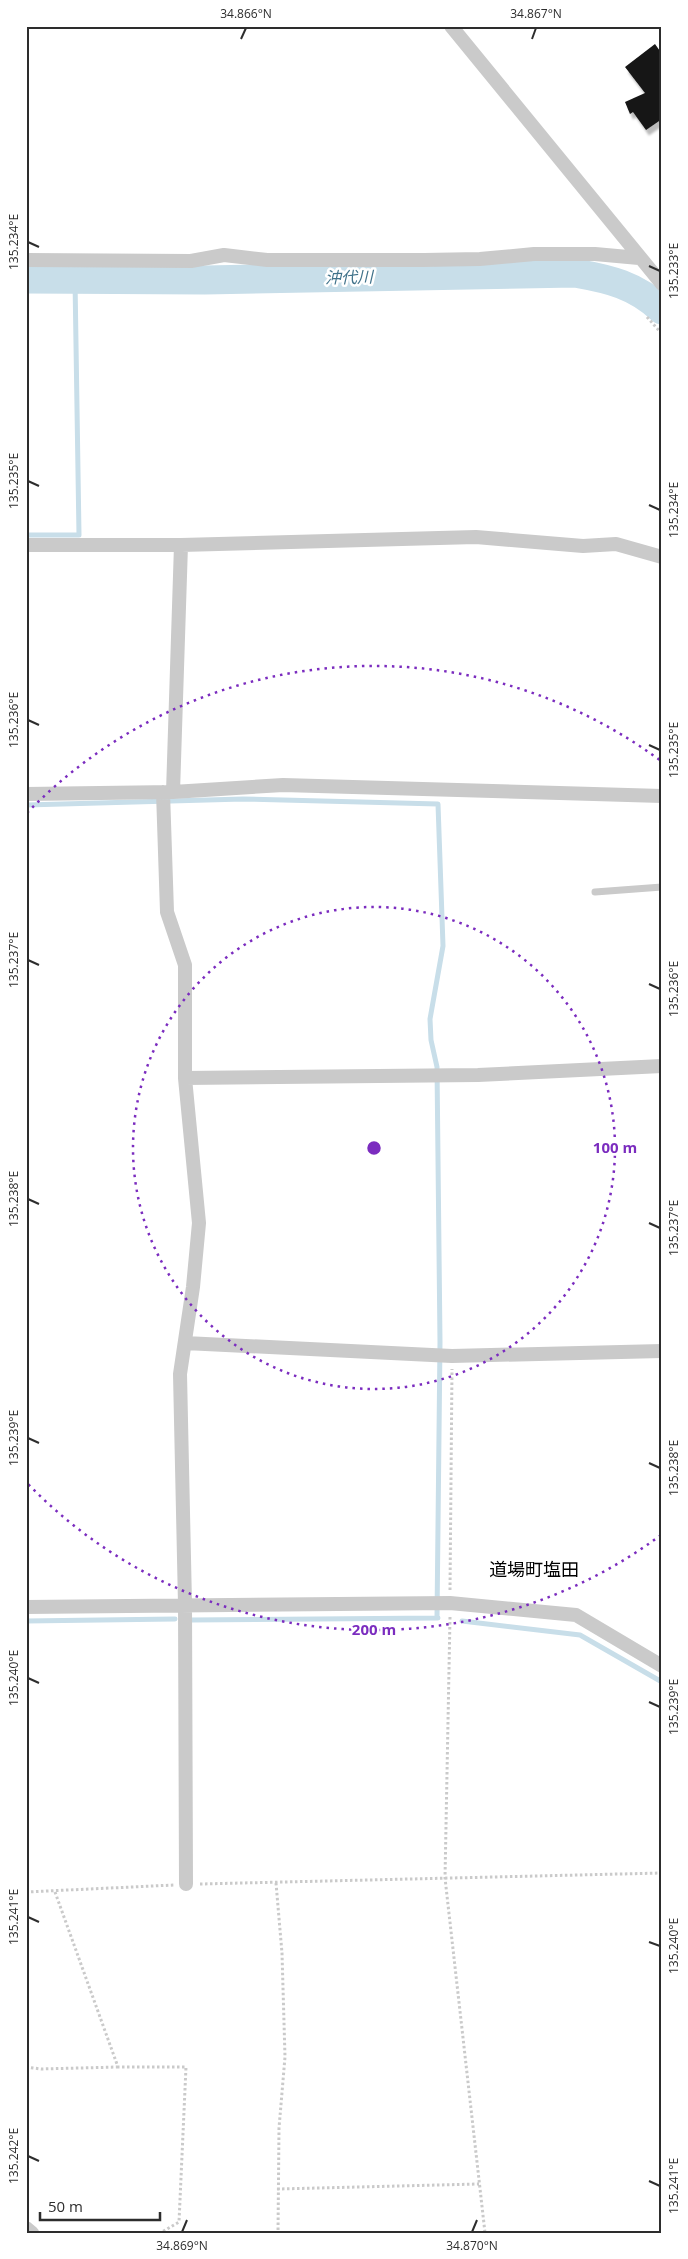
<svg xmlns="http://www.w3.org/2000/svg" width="688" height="2259" viewBox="0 0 688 2259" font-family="'Open Sans','Noto Sans JP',sans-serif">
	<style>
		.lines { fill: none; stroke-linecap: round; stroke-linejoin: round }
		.stream { stroke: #c8dee9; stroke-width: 5 }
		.river { stroke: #c8dee9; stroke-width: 29 }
		.building { fill: #141414; filter: url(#shadow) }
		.path { stroke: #cacaca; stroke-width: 3; stroke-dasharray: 2.5 2.5; stroke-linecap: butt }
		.lane { stroke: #cacaca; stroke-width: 7 }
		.street { stroke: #cacaca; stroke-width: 14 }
		.ticks { fill: none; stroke: #2d2d2d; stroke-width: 2 }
		.ring { fill: none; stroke: #7b2cbf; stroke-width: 2.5; stroke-dasharray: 2.5 5 }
		.labels { text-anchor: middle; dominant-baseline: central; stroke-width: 5; stroke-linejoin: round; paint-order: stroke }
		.water-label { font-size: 16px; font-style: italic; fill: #40728a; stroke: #fff }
		.quarter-label { font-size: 18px; fill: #000; stroke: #fff }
		.centre { fill: #7b2cbf; stroke: #fff; stroke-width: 2.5 }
		.ring-label { font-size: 15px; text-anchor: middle; font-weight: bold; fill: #7b2cbf; stroke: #fff; stroke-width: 5; stroke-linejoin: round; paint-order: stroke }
		.neatline { fill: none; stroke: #2d2d2d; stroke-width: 2 }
		.ticks-label { font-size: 12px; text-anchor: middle; fill: #2d2d2d }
	</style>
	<defs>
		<filter id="shadow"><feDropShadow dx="3" dy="5.5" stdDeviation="1" flood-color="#0004"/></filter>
	</defs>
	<rect width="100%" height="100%" fill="#fff"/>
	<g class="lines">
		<!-- stream -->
		<path class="stream" d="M 26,535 L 79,535 L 75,280
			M 26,805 L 243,799 L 438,804 L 443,946 L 430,1019 L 431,1040 L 437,1067 L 440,1342 L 437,1618
			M 190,1620 L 438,1618
			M 26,1621 L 175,1619
			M 462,1621 L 580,1635 L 662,1682"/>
		<!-- river -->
		<path class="river" d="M 26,279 L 205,280 L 575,273 C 609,279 636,285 662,310"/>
	</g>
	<!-- building -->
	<path class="building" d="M 655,44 L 662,54 L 662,119 L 646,130 L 633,112 L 630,114 L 625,102 L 645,93 L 625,67 Z"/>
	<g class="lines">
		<!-- path -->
		<path class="path" d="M 647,317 L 662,334
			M 450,1590 L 452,1369
			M 450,1617 L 445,1878 L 485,2233
			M 276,1883 L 282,1953 L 285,2057 L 279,2128 L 278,2233
			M 200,1884 L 662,1873
			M 26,1892 L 174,1885
			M 55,1892 L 118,2067 L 186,2067 L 179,2222 L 160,2233
			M 26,2067 L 41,2069 L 118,2067
			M 277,2189 L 479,2184"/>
		<!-- lane -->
		<path class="lane" d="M 595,892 L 662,887"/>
		<!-- street -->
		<path class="street" d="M 451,26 L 662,284
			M 26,260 L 191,261 L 224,255 L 267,260 L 424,260 L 480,259 L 534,254 L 595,254 L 639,258
			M 26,545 L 181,545 L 476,537 L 583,546 L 616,544 L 662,557
			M 163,792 L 167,912 L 185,965 L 185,1078 L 199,1223 L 193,1287 L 180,1374 L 185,1604 L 186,1884
			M 173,792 L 181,545
			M 26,794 L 173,792 L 283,785 L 662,796
			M 185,1078 L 478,1075 L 662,1066
			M 185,1343 L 452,1356 L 662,1351
			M 26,1607 L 450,1603 L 576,1615 L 662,1666
			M 26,2228 L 32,2233"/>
	</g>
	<!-- ticks -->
	<path class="ticks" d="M 241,39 L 246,28M 532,39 L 536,28M 28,242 L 39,247M 649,266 L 660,271M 28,481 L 39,486M 649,505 L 660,510M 28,720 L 39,725M 649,745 L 660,750M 28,960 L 39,965M 649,984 L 660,989M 28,1199 L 39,1204M 649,1223 L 660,1228M 28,1438 L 39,1443M 649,1463 L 660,1468M 28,1678 L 39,1683M 649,1702 L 660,1707M 28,1917 L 39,1922M 649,1942 L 660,1946M 28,2156 L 39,2161M 649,2181 L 660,2186M 182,2232 L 187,2220M 472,2232 L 477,2220"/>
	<!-- distance rings -->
	<g class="ring">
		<circle cx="374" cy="1148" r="241"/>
		<path d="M661 1535A482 482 0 0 1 27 1483M27 813A482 482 0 0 1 661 761"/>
	</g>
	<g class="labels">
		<!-- water labels -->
		<g class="water-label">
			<text transform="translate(349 277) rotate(-1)">沖代川</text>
		</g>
		<!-- quarter labels -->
		<g class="quarter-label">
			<text x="534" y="1569">道場町塩田</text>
		</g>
	</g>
	<circle cx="374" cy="1148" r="8" class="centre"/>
	<g class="ring-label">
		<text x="615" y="1153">100 m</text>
		<text x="374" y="1635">200 m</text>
	</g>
	<!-- border -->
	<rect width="688" height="2259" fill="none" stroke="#ffffff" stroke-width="55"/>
	<!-- scale -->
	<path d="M40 2212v8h120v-8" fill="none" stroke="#2d2d2d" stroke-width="2.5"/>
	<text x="48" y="2212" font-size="15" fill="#2d2d2d" stroke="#ffffff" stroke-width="4" paint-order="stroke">50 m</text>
	<rect x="28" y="28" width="632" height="2204" class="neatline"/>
	<g class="ticks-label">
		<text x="246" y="18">34.866°N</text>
		<text x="536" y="18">34.867°N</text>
		<text transform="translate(14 242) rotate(-90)" y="4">135.234°E</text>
		<text transform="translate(674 271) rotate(-90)" y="4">135.233°E</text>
		<text transform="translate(14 481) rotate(-90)" y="4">135.235°E</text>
		<text transform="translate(674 510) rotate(-90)" y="4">135.234°E</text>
		<text transform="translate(14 720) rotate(-90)" y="4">135.236°E</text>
		<text transform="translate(674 750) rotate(-90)" y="4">135.235°E</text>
		<text transform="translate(14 960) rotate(-90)" y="4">135.237°E</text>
		<text transform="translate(674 989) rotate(-90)" y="4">135.236°E</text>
		<text transform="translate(14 1199) rotate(-90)" y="4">135.238°E</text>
		<text transform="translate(674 1228) rotate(-90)" y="4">135.237°E</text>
		<text transform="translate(14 1438) rotate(-90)" y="4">135.239°E</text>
		<text transform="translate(674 1468) rotate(-90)" y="4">135.238°E</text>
		<text transform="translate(14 1678) rotate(-90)" y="4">135.240°E</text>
		<text transform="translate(674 1707) rotate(-90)" y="4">135.239°E</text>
		<text transform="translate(14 1917) rotate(-90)" y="4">135.241°E</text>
		<text transform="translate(674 1946) rotate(-90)" y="4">135.240°E</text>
		<text transform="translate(14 2156) rotate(-90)" y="4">135.242°E</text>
		<text transform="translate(674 2186) rotate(-90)" y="4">135.241°E</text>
		<text x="182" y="2250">34.869°N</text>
		<text x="472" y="2250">34.870°N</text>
	</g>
</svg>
